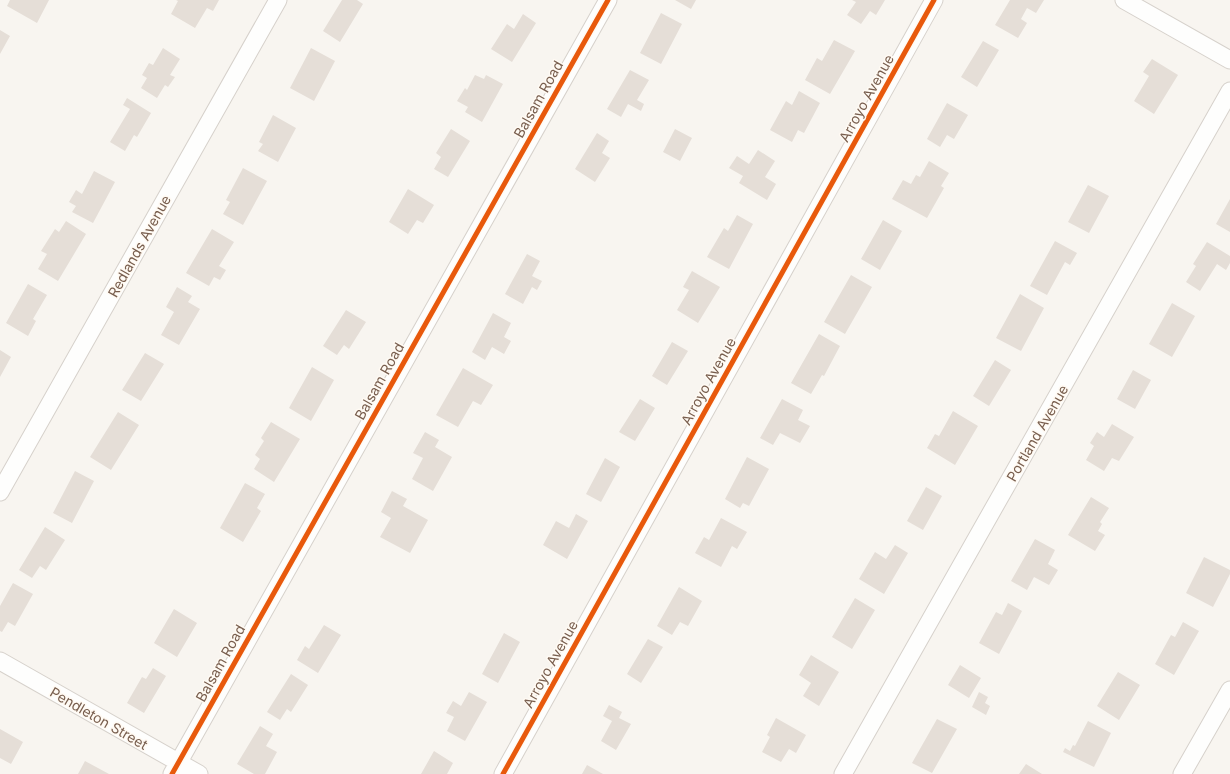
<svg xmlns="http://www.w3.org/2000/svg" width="1230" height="774" viewBox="0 0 1230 774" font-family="Inter,sans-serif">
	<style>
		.building { fill: #e5ded7 }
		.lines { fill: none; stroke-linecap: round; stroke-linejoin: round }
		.minor-casing { stroke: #d6d1cb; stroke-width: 19 }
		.minor { stroke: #fefefd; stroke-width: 17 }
		.cycleway-casing { stroke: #fffaf3; stroke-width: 8 }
		.cycleway { stroke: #e8590c; stroke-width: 5 }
		.labels { text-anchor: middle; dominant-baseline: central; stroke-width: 3; stroke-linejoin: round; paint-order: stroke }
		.street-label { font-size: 14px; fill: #785e4e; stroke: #fffaf3 }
	</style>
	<rect width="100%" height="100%" fill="#f8f5f0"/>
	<!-- building -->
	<path class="building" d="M 10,0 L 49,0 L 37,23 L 7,6 Z
		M 176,0 L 219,0 L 213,11 L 207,8 L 195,28 L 171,14 L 178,1 Z
		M 342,0 L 357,0 L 363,4 L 340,42 L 323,31 Z
		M 675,0 L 696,0 L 691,9 Z
		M 852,0 L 885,0 L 876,15 L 870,11 L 861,24 L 847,15 L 856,2 Z
		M 1010,0 L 1044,0 L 1036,13 L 1027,8 L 1021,19 L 1027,23 L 1018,38 L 995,25 Z
		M 661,13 L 682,24 L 661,64 L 640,53 Z
		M 523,14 L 536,23 L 512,62 L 491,49 L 507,24 L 514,29 Z
		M 0,30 L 10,36 L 0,54 Z
		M 834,40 L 855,51 L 830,94 L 805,80 L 817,58 L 822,61 Z
		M 983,41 L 999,50 L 977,87 L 961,77 Z
		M 163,48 L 180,59 L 170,75 L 175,77 L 168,87 L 165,85 L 157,98 L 141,88 L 147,78 L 142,75 L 149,63 L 153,65 Z
		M 311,48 L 335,61 L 314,101 L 290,88 Z
		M 1152,59 L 1178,75 L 1154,114 L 1134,101 L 1149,76 L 1143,72 Z
		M 630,70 L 649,80 L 637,100 L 644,104 L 641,111 L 628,104 L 621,117 L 607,109 Z
		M 475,75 L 484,79 L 486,75 L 503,84 L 482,122 L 465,112 L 468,107 L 457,101 L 465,88 L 467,90 Z
		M 799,91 L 820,103 L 804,133 L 798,130 L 792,142 L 770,130 L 786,101 L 792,105 Z
		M 127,98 L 151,113 L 137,137 L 134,135 L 125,151 L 110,142 L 130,109 L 123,105 Z
		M 947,103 L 968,115 L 954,139 L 947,135 L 940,147 L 927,139 Z
		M 273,115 L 296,128 L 278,162 L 258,151 L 263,144 L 259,142 Z
		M 451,129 L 470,141 L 448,177 L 434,169 L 441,157 L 436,153 Z
		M 675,129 L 692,138 L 680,161 L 663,152 Z
		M 597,133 L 609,141 L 602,153 L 610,158 L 595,182 L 575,169 Z
		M 758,150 L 775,161 L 765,177 L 776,184 L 767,200 L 739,183 L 743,176 L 729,168 L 737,156 L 749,164 Z
		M 929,161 L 949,173 L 941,186 L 944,188 L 927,218 L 892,199 L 903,180 L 911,184 L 916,175 L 920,177 Z
		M 243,168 L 267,181 L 243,225 L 223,214 L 230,202 L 226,200 Z
		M 94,171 L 115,182 L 93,223 L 72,212 L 76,206 L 69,202 L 76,190 L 82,194 Z
		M 1088,185 L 1109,196 L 1089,233 L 1068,222 Z
		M 408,189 L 434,205 L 423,223 L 417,220 L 408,234 L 389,222 Z
		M 1230,199 L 1230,232 L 1216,224 Z
		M 737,215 L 753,224 L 729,269 L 707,257 L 724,228 L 728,231 Z
		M 883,220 L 902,231 L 880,270 L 861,259 Z
		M 66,221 L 86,234 L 58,281 L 38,269 L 47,254 L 41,251 L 55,229 L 59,232 Z
		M 212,229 L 234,242 L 219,266 L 226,270 L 220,280 L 214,277 L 209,286 L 186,273 Z
		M 1055,241 L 1077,253 L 1070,265 L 1065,262 L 1047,295 L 1030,286 Z
		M 1207,242 L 1230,256 L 1230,263 L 1226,270 L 1217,264 L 1200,291 L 1186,282 L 1196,266 L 1193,264 Z
		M 527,254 L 540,261 L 532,276 L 542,281 L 537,290 L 532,287 L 523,304 L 505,294 Z
		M 692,271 L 720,287 L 698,323 L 677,310 L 689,290 L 683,287 Z
		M 851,275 L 872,287 L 845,334 L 824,322 Z
		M 28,284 L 47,295 L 33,319 L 36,321 L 28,336 L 6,323 Z
		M 177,287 L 192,296 L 188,302 L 200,309 L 179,345 L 161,335 L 174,312 L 166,307 Z
		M 1020,294 L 1044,308 L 1021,351 L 996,338 Z
		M 1172,303 L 1195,316 L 1172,357 L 1149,344 Z
		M 346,310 L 366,322 L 349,349 L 344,345 L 337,355 L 323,346 Z
		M 493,313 L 511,323 L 504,337 L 511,341 L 504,354 L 492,347 L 485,360 L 472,352 Z
		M 819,334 L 840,346 L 824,376 L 822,375 L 811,394 L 791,383 Z
		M 672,342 L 688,351 L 667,385 L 652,376 Z
		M 0,350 L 11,357 L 0,377 Z
		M 145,353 L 164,364 L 141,401 L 122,390 Z
		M 995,360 L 1011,370 L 989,406 L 973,396 Z
		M 312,367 L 334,380 L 311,421 L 289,408 Z
		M 463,368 L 493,385 L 481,405 L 473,401 L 458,427 L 436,415 Z
		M 1133,370 L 1151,380 L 1135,409 L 1117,399 Z
		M 640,399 L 655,408 L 635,441 L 619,432 Z
		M 782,399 L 803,410 L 798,420 L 810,426 L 800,443 L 780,433 L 773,445 L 760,438 Z
		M 953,411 L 978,426 L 955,465 L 927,448 L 935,434 L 939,436 Z
		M 118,412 L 139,425 L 111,470 L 90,457 Z
		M 271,422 L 300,439 L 274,482 L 254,469 L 260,459 L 255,455 L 264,441 L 261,438 Z
		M 1112,424 L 1134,437 L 1119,461 L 1112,458 L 1104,471 L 1086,460 L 1094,446 L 1090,443 L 1097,432 L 1104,437 Z
		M 425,432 L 439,440 L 435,447 L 452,457 L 433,491 L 412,479 L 423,458 L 413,453 Z
		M 747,457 L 769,469 L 749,506 L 743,503 L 740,508 L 725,499 Z
		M 605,458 L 620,467 L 601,502 L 586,494 Z
		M 75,471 L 94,481 L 72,523 L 53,513 Z
		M 245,483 L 265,494 L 257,508 L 261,511 L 243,542 L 220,528 Z
		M 926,487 L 942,496 L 923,530 L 907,521 Z
		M 392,491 L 407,499 L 403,506 L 428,520 L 410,553 L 380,537 L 391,518 L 381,512 Z
		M 1091,497 L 1109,508 L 1100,522 L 1102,524 L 1098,531 L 1105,535 L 1095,551 L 1068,535 Z
		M 576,514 L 588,521 L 567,559 L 543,545 L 556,521 L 569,528 Z
		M 721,518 L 747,532 L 737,549 L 732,546 L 721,567 L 695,553 L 704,537 L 709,540 Z
		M 45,527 L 65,540 L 46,570 L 40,566 L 32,578 L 19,570 Z
		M 1035,539 L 1055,550 L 1048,564 L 1058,570 L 1049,585 L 1034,577 L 1027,590 L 1011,581 Z
		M 895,545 L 908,553 L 884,594 L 859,579 L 875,552 L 886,559 Z
		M 1204,557 L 1230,570 L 1230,574 L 1213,607 L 1186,593 Z
		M 13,583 L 33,594 L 15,626 L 8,622 L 2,632 L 0,631 L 0,606 Z
		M 679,587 L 702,601 L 688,626 L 680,622 L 672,635 L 657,626 Z
		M 855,598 L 875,610 L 852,649 L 832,637 Z
		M 1008,603 L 1022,611 L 999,654 L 979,643 L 996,612 L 1002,615 Z
		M 174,609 L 197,623 L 177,657 L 154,643 Z
		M 1183,622 L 1199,631 L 1174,675 L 1155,664 L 1171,635 L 1175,637 Z
		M 324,625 L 341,635 L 318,673 L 297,660 L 305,646 L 309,649 Z
		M 504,633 L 520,642 L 498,683 L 482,674 Z
		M 648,639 L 663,647 L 641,683 L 627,674 Z
		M 811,655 L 839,672 L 819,706 L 803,696 L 811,683 L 799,675 Z
		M 960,665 L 981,678 L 969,698 L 948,685 Z
		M 153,668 L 166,676 L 144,713 L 127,703 L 142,677 L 146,679 Z
		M 1118,672 L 1140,685 L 1119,720 L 1097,706 Z
		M 291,674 L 308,685 L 291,712 L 287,709 L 280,720 L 267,712 Z
		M 469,692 L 487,702 L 465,741 L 447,731 L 454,717 L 446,713 L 453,701 L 461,706 Z
		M 979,692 L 988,697 L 985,703 L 990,706 L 986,715 L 972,707 Z
		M 609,705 L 622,712 L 619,718 L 631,724 L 616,750 L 601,741 L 612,721 L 603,716 Z
		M 776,718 L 806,735 L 796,753 L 789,749 L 781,762 L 762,752 L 770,737 L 767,735 Z
		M 937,719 L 957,729 L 932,773 L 912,763 Z
		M 1088,721 L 1111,733 L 1094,767 L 1063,752 L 1065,748 L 1070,751 L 1073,745 L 1075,746 Z
		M 260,726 L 273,734 L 266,746 L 277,752 L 265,774 L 254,774 L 237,764 Z
		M 0,729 L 23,742 L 11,764 L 0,758 Z
		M 434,751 L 453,763 L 447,774 L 421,774 Z
		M 85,761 L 109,774 L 78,774 Z
		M 1026,764 L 1042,774 L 1019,774 Z
		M 587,765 L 603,774 L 582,774 Z"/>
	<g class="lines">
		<!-- minor casing -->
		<g class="minor-casing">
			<path id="minor" d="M 1124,0 L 1230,60
				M 0,492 L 278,0
				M 0,661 L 199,774
				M 172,774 L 608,0
				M 503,774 L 934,0
				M 843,774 L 1230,91
				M 1182,774 L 1230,690"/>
		</g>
		<!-- minor -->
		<use href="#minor" class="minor"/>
		<!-- cycleway casing -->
		<g class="cycleway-casing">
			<path id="cycleway" d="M 172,774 L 608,0
				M 503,774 L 934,0"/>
		</g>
		<!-- cycleway -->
		<use href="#cycleway" class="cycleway"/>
	</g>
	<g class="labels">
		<!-- street labels -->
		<g class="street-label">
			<text transform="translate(866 98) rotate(-61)">Arroyo Avenue</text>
			<text transform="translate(538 99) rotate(-61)">Balsam Road</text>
			<text transform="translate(139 246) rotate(-61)">Redlands Avenue</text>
			<text transform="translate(379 381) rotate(-61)">Balsam Road</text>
			<text transform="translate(708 381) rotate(-61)">Arroyo Avenue</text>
			<text transform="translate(1037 433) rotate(-60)">Portland Avenue</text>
			<text transform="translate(220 663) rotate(-61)">Balsam Road</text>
			<text transform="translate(550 664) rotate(-61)">Arroyo Avenue</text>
			<text transform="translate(99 718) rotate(30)">Pendleton Street</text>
		</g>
	</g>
</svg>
